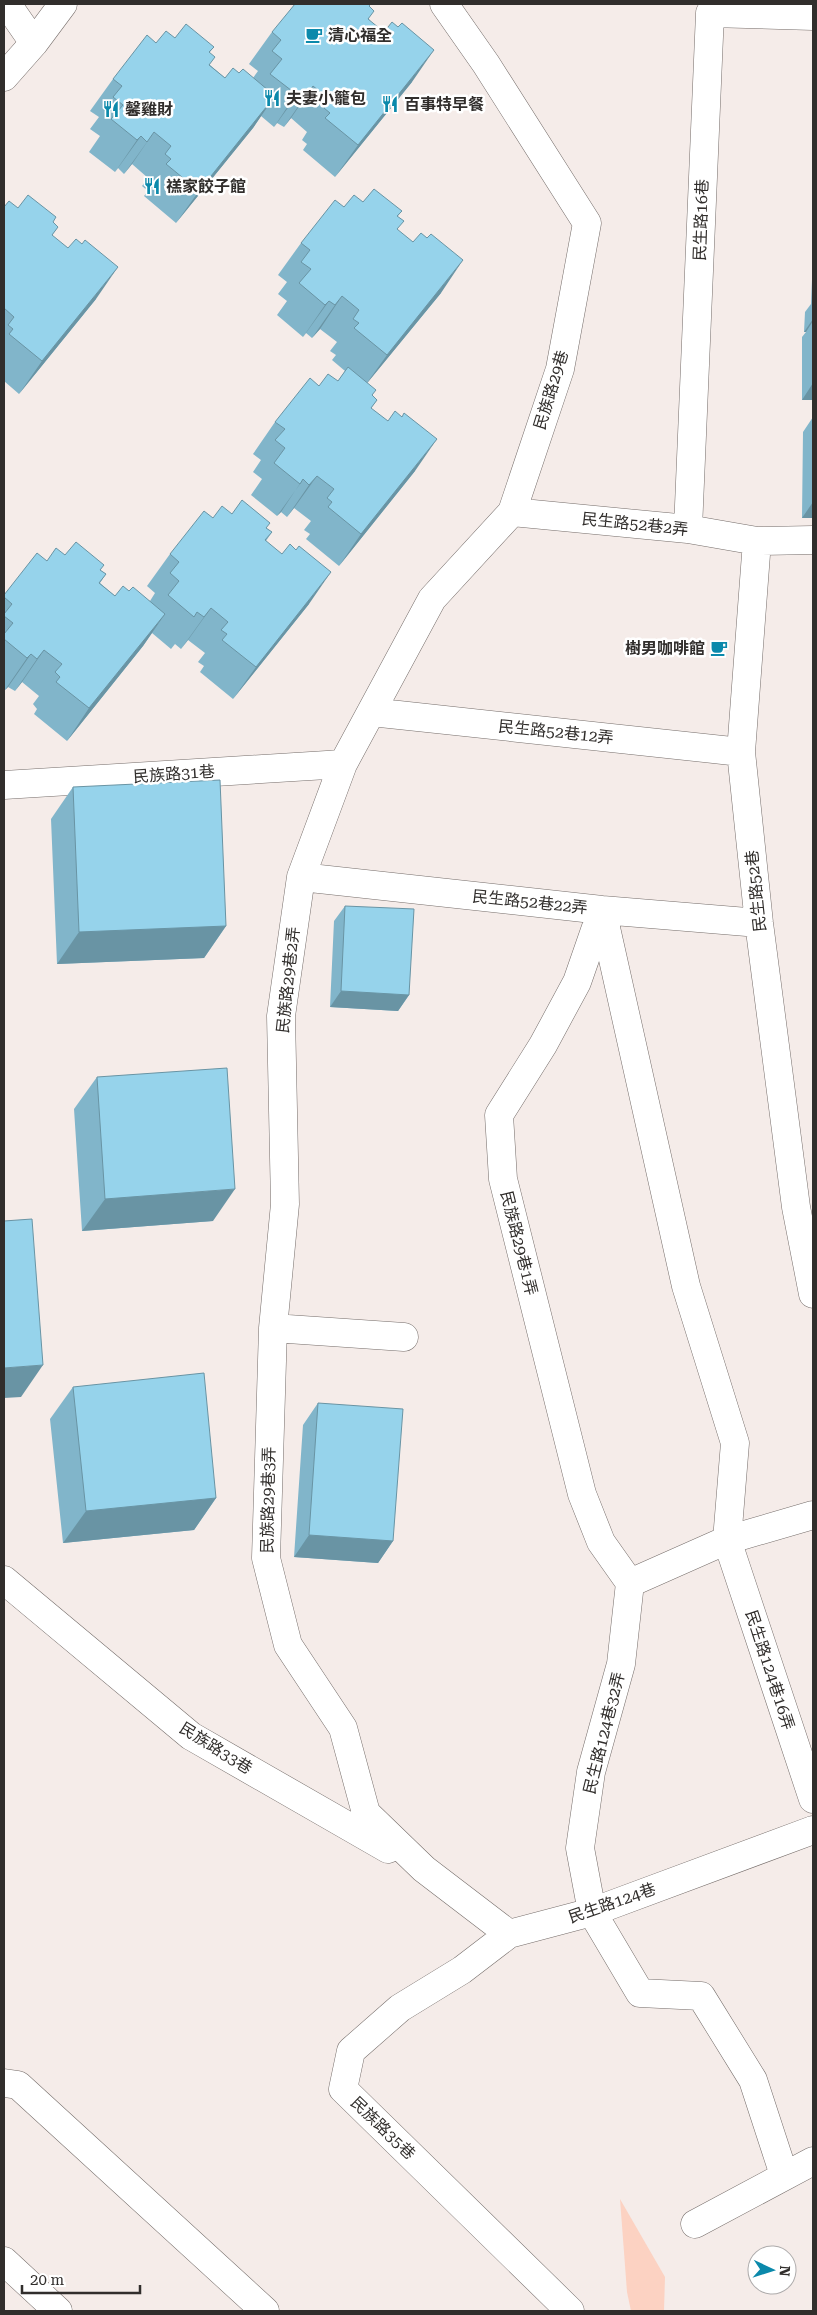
<svg xmlns="http://www.w3.org/2000/svg" width="817" height="2315" viewBox="0 0 817 2315" font-family="'Roboto Serif','Noto Sans TC',serif">
	<style>
		.green { fill: #fcd2c2 }
		.lines { fill: none; stroke-linecap: round; stroke-linejoin: round }
		.minor-casing { stroke: #756d6a; stroke-width: 29 }
		.minor { stroke: #fff; stroke-width: 28 }
		.wall { fill: #81b5ca }
		.shaded-wall { fill: #6994a4 }
		.building { fill: #96d3eb; stroke: #6994a4 }
		.labels { text-anchor: middle; dominant-baseline: central; stroke-width: 5; stroke-linejoin: round; paint-order: stroke }
		.poi-label { font-size: 16px; font-weight: bold; fill: #312e2c; stroke: #fff; text-anchor: start }
		.street-label { font-size: 16px; fill: #312e2c; stroke: #fff }
	</style>
	<rect width="100%" height="100%" fill="#f5ece9"/>
	<!-- green -->
	<path class="green" d="M 620,2199 L 665,2277 L 664,2311 L 631,2311 L 627,2292 Z"/>
	<g class="lines">
		<!-- minor casing -->
		<g class="minor-casing">
			<path id="minor" d="M 7,4 L 34,43
				M 444,4 L 486,64 L 587,223 L 560,369 L 512,512 L 432,599 L 343,764 L 301,877 L 281,1016 L 285,1204 L 273,1328 L 266,1558 L 288,1645 L 343,1728 L 366,1813 L 424,1869 L 509,1934 L 592,1912 L 813,1830
				M 4,77 L 34,43 L 63,4
				M 512,512 L 688,529 L 757,541
				M 688,529 L 710,13 L 813,16
				M 813,540 L 757,541 L 741,752 L 759,923 L 796,1207 L 813,1294
				M 371,712 L 741,752
				M 4,785 L 343,764
				M 301,877 L 602,910 L 759,923
				M 602,910 L 686,1286 L 735,1443 L 727,1540 L 813,1799
				M 602,910 L 577,982 L 543,1045 L 499,1115 L 503,1179 L 582,1494 L 601,1542 L 630,1583
				M 273,1328 L 404,1337
				M 4,1580 L 191,1736 L 388,1849
				M 630,1583 L 621,1664 L 591,1772 L 580,1848 L 592,1912 L 640,1993 L 701,1996 L 753,2080 L 784,2175
				M 630,1583 L 727,1540 L 813,1515
				M 509,1934 L 462,1970 L 400,2008 L 351,2051 L 343,2089 L 570,2311
				M 4,2083 L 18,2085 L 265,2311
				M 695,2224 L 813,2161
				M 4,2261 L 58,2311"/>
		</g>
		<!-- minor -->
		<use href="#minor" class="minor"/>
	</g>
	<!-- wall -->
	<path class="wall" d="M 369,6 L 369,19 L 412,82 L 335,177 L 303,150 L 307,144 L 302,140 L 307,132 L 291,118 L 284,127 L 277,123 L 274,127 L 261,116 L 253,128 L 176,223 L 144,196 L 148,191 L 142,186 L 148,178 L 132,164 L 124,174 L 118,168 L 115,172 L 89,152 L 100,136 L 90,129 L 99,117 L 90,111 L 113,79 L 156,43 L 175,38 L 214,47 L 210,52 L 210,65 L 225,78 L 239,73 L 253,78 L 258,71 L 249,64 L 272,32 Z
		M 363,202 L 402,211 L 398,216 L 397,229 L 441,293 L 367,383 L 372,396 L 377,400 L 371,408 L 415,471 L 339,566 L 306,539 L 310,534 L 304,530 L 311,521 L 294,508 L 287,517 L 281,512 L 277,516 L 251,495 L 262,479 L 253,472 L 261,460 L 253,454 L 275,422 L 319,386 L 338,381 L 345,371 L 332,360 L 336,355 L 330,351 L 337,342 L 320,329 L 312,338 L 306,333 L 303,337 L 277,315 L 287,301 L 278,294 L 287,282 L 278,275 L 301,243 L 344,207 Z
		M 4,207 L 18,208 L 53,222 L 58,227 L 52,235 L 96,299 L 19,394 L 4,381 Z
		M 813,255 L 813,400 L 802,400 L 802,337 L 806,332 L 804,332 L 805,312 L 811,304 Z
		M 813,417 L 813,518 L 802,518 L 803,432 Z
		M 232,514 L 266,528 L 272,532 L 266,541 L 309,604 L 233,699 L 200,672 L 204,666 L 198,662 L 205,653 L 188,640 L 181,649 L 175,644 L 171,649 L 152,633 L 143,646 L 67,741 L 34,714 L 37,709 L 33,704 L 39,696 L 22,682 L 15,691 L 8,687 L 5,690 L 4,690 L 4,595 L 47,561 L 65,555 L 100,570 L 106,574 L 100,583 L 115,596 L 129,591 L 150,601 L 155,593 L 147,586 L 170,554 L 213,518 Z
		M 73,787 L 226,926 L 204,958 L 57,964 L 51,819 Z
		M 345,906 L 409,995 L 398,1011 L 330,1007 L 334,921 Z
		M 97,1077 L 213,1221 L 82,1231 L 74,1109 Z
		M 73,1387 L 216,1498 L 194,1530 L 63,1543 L 50,1419 Z
		M 318,1403 L 393,1541 L 378,1563 L 294,1557 L 303,1425 Z"/>
	<!-- shaded-wall -->
	<path class="shaded-wall" d="M 434,50 L 412,82 L 335,177 L 358,145 Z
		M 313,86 L 291,118 L 284,127 L 306,95 Z
		M 300,91 L 277,123 L 274,127 L 296,94 Z
		M 275,96 L 253,128 L 176,223 L 199,191 Z
		M 154,132 L 132,164 L 124,174 L 147,142 Z
		M 141,136 L 118,168 L 115,172 L 137,140 Z
		M 463,260 L 441,293 L 364,387 L 387,355 Z
		M 118,267 L 96,299 L 19,394 L 42,361 Z
		M 342,296 L 320,329 L 312,338 L 335,305 Z
		M 329,301 L 306,333 L 303,337 L 325,305 Z
		M 813,319 L 813,321 L 806,332 L 804,332 Z
		M 813,383 L 813,400 L 802,400 Z
		M 437,439 L 415,471 L 339,566 L 361,534 Z
		M 317,476 L 294,508 L 287,517 L 309,485 Z
		M 303,479 L 281,512 L 277,516 L 300,484 Z
		M 813,502 L 813,518 L 802,518 Z
		M 331,572 L 309,604 L 233,699 L 256,667 Z
		M 211,608 L 188,640 L 181,649 L 204,617 Z
		M 165,614 L 143,646 L 67,741 L 89,708 Z
		M 44,650 L 22,682 L 15,691 L 37,659 Z
		M 31,654 L 8,687 L 5,690 L 27,658 Z
		M 226,926 L 204,958 L 57,964 L 79,932 Z
		M 341,991 L 409,995 L 398,1011 L 330,1007 Z
		M 235,1189 L 213,1221 L 82,1231 L 105,1199 Z
		M 43,1365 L 21,1397 L 4,1398 L 4,1368 Z
		M 216,1498 L 194,1530 L 63,1543 L 86,1511 Z
		M 309,1535 L 393,1541 L 378,1563 L 294,1557 Z"/>
	<!-- building -->
	<path class="building" d="M 295,4 L 371,4 L 369,6 L 374,11 L 368,19 L 384,32 L 392,22 L 398,27 L 402,23 L 434,50 L 358,145 L 325,118 L 330,113 L 324,108 L 330,100 L 313,86 L 306,95 L 300,91 L 296,94 L 270,74 L 282,59 L 272,51 L 281,40 L 272,32 Z
		M 186,24 L 214,47 L 209,52 L 215,57 L 209,65 L 225,78 L 233,68 L 239,73 L 243,69 L 275,96 L 199,191 L 166,164 L 171,159 L 165,154 L 171,146 L 154,132 L 147,142 L 141,136 L 137,140 L 111,119 L 123,105 L 113,97 L 122,86 L 113,79 L 147,35 L 156,43 L 166,31 L 175,38 Z
		M 374,189 L 402,211 L 397,216 L 404,221 L 397,229 L 413,242 L 421,233 L 427,238 L 431,234 L 463,260 L 387,355 L 354,328 L 359,323 L 353,319 L 359,310 L 342,296 L 335,305 L 329,301 L 325,305 L 299,283 L 311,269 L 301,262 L 310,250 L 301,243 L 335,200 L 344,207 L 354,195 L 363,202 Z
		M 28,195 L 56,217 L 53,222 L 58,227 L 52,235 L 68,248 L 76,239 L 82,244 L 85,240 L 118,267 L 42,361 L 9,334 L 13,329 L 8,325 L 14,317 L 4,308 L 4,207 L 9,201 L 18,208 Z
		M 348,367 L 376,390 L 372,395 L 377,400 L 371,408 L 388,421 L 395,411 L 402,417 L 404,413 L 437,439 L 361,534 L 328,507 L 332,502 L 327,498 L 334,489 L 317,476 L 309,485 L 303,479 L 300,484 L 274,463 L 285,448 L 275,440 L 285,429 L 275,422 L 310,378 L 319,386 L 328,374 L 338,381 Z
		M 242,500 L 270,523 L 266,528 L 272,532 L 265,540 L 282,554 L 290,544 L 296,550 L 299,546 L 331,572 L 256,667 L 222,640 L 227,634 L 221,630 L 228,622 L 211,608 L 204,617 L 197,612 L 194,617 L 168,595 L 179,581 L 170,573 L 179,562 L 170,554 L 204,511 L 213,518 L 222,506 L 232,514 Z
		M 76,542 L 104,565 L 100,570 L 106,574 L 99,583 L 115,596 L 123,586 L 129,591 L 133,587 L 165,614 L 89,708 L 56,682 L 60,677 L 55,672 L 62,664 L 44,650 L 37,659 L 31,654 L 27,658 L 4,639 L 4,634 L 13,623 L 4,616 L 4,614 L 12,604 L 4,597 L 4,595 L 37,553 L 47,561 L 56,548 L 65,555 Z
		M 220,780 L 226,926 L 79,932 L 73,787 Z
		M 345,906 L 414,909 L 409,995 L 341,991 Z
		M 227,1068 L 235,1189 L 105,1199 L 97,1077 Z
		M 32,1219 L 43,1365 L 4,1368 L 4,1221 Z
		M 204,1373 L 216,1498 L 86,1511 L 73,1387 Z
		M 318,1403 L 403,1409 L 393,1541 L 309,1535 Z"/>
	<!-- icons -->
	<defs>
		<g id="cafe-bare" transform="scale(1.35)"><path d="M-5.5-4.5H6V0H3Q3 3.5 0 3.5H-2.5Q-5.5 3.5-5.5 0ZM3-3.2v2h1.7v-2ZM-6 4.5H4V6H-6Z" fill="#0b89ab" stroke="#fff" stroke-width="2.5" paint-order="stroke"/></g>
		<g id="restaurant-bare" transform="scale(1.35)"><path d="M-5-6h1v4h1v-4h1v4h1v-4h1v5L-1.5 .5V6h-2V.5L-5-1ZM5-6V6H3V1.5H1.5Q1.5-4 5-6Z" fill="#0b89ab" stroke="#fff" stroke-width="2.5" paint-order="stroke"/></g>
	</defs>
	<g fill-rule="evenodd">
		<use href="#cafe-bare" x="314" y="35"/>
		<use href="#restaurant-bare" x="272" y="98"/>
		<use href="#restaurant-bare" x="390" y="104"/>
		<use href="#restaurant-bare" x="111" y="109"/>
		<use href="#restaurant-bare" x="152" y="186"/>
		<use href="#cafe-bare" x="719" y="648"/>
	</g>
	<g class="labels">
		<!-- poi labels -->
		<g class="poi-label">
			<text x="328" y="35">清心福全</text>
			<text x="286" y="98">夫妻小籠包</text>
			<text x="404" y="104">百事特早餐</text>
			<text x="125" y="109">馨雞財</text>
			<text x="166" y="186">禚家餃子館</text>
			<text x="705" y="648" text-anchor="end">樹男咖啡館</text>
		</g>
		<!-- street labels -->
		<g class="street-label">
			<text transform="translate(701 220) rotate(-88)">民生路16巷</text>
			<text transform="translate(551 390) rotate(-73)">民族路29巷</text>
			<text transform="translate(635 524) rotate(6)">民生路52巷2弄</text>
			<text transform="translate(556 732) rotate(6)">民生路52巷12弄</text>
			<text transform="translate(174 774) rotate(-4)">民族路31巷</text>
			<text transform="translate(756 891) rotate(-96)">民生路52巷</text>
			<text transform="translate(530 902) rotate(6)">民生路52巷22弄</text>
			<text transform="translate(288 980) rotate(-84)">民族路29巷2弄</text>
			<text transform="translate(519 1243) rotate(76)">民族路29巷1弄</text>
			<text transform="translate(268 1500) rotate(-89)">民族路29巷3弄</text>
			<text transform="translate(770 1670) rotate(72)">民生路124巷16弄</text>
			<text transform="translate(604 1733) rotate(-76)">民生路124巷32弄</text>
			<text transform="translate(216 1748) rotate(32)">民族路33巷</text>
			<text transform="translate(612 1903) rotate(-19)">民生路124巷</text>
			<text transform="translate(383 2128) rotate(44)">民族路35巷</text>
		</g>
	</g>
	<!-- border -->
	<rect width="817" height="2315" fill="none" stroke="#312e2c" stroke-width="10"/>
	<!-- north arrow -->
	<g transform="translate(772 2270) rotate(94)"><circle r="24" fill="#ffffff" stroke="#adabab"/>
	<path d="M0-4L9 19L0 12L-9 19Z" fill="#0b89ab"/>
	<text y="-8" font-size="14" font-weight="bold" text-anchor="middle" fill="#312e2c">N</text>
	</g>
	<!-- scale -->
	<path d="M22 2285v8h118v-8" fill="none" stroke="#312e2c" stroke-width="2.5"/>
	<text x="30" y="2285" font-size="15" fill="#312e2c" stroke="#ffffff" stroke-width="4" paint-order="stroke">20 m</text>
</svg>
